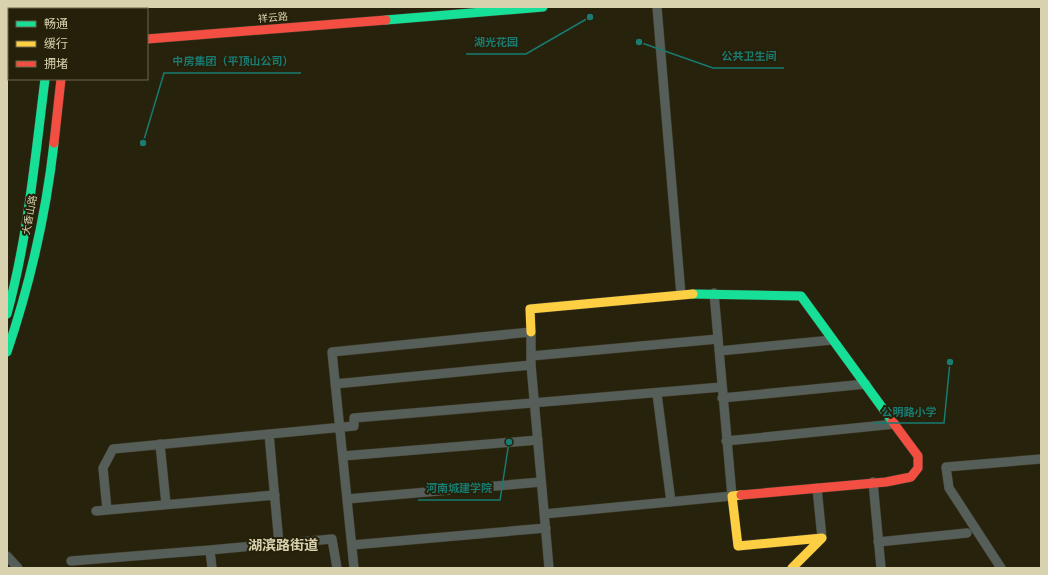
<svg xmlns="http://www.w3.org/2000/svg" width="1048" height="575" viewBox="0 0 1048 575" font-family="'Source Sans 3','Noto Sans SC',sans-serif">
	<style>
		.lines { fill: none; stroke-linecap: round; stroke-linejoin: round }
		.street-casing { stroke: #413c29; stroke-width: 10 }
		.fast-casing { stroke: #413c29; stroke-width: 10 }
		.slow-casing { stroke: #413c29; stroke-width: 10 }
		.jam-casing { stroke: #413c29; stroke-width: 10 }
		.street { stroke: #565e59; stroke-width: 9 }
		.fast { stroke: #16e098; stroke-width: 9 }
		.slow { stroke: #ffcf43; stroke-width: 9 }
		.jam { stroke: #f24e42; stroke-width: 9 }
		.labels { text-anchor: middle; dominant-baseline: central; stroke-width: 4; stroke-linejoin: round; paint-order: stroke }
		.street-label { font-size: 10px; fill: #d9d2af; stroke: #252009 }
		.district-label { font-size: 14px; font-weight: bold; fill: #d9d2af; stroke: #252009 }
		.leader { fill: none; stroke: #197b71; stroke-width: 1.5 }
		.callout-dot { fill: #197b71; stroke: #252009; stroke-width: 1.5 }
		.callout-label { font-size: 11px; text-anchor: middle; font-weight: bold; fill: #197b71; stroke: #252009; stroke-width: 4; stroke-linejoin: round; paint-order: stroke }
	</style>
	<rect width="100%" height="100%" fill="#26220c"/>
	<g class="lines">
		<!-- street casing -->
		<g class="street-casing">
			<path id="street" d="M 657,7 L 681,295
				M 719,351 L 832,340
				M 531,356 L 718,339
				M 335,384 L 531,365
				M 657,394 L 671,502
				M 722,398 L 866,384
				M 269,434 L 279,544
				M 726,441 L 895,424
				M 160,444 L 166,504
				M 343,456 L 538,440
				M 873,482 L 881,568
				M 817,488 L 822,538
				M 347,499 L 541,482
				M 107,510 L 103,468 L 113,449 L 354,426 L 354,418 L 722,387
				M 96,511 L 275,495
				M 544,514 L 732,496 L 714,293
				M 878,542 L 967,533
				M 352,545 L 546,528
				M 7,556 L 18,568
				M 71,561 L 210,550
				M 212,568 L 210,550 L 332,539 L 337,568
				M 354,568 L 332,352 L 531,332 L 531,365 L 549,568
				M 1001,568 L 949,488 L 946,467 L 1041,459"/>
		</g>
		<!-- fast casing -->
		<g class="fast-casing">
			<path id="fast" d="M 46,7 L 46,9
				M 62,7 L 62,9
				M 386,20 L 543,7
				M 7,51 L 9,50
				M 693,294 L 801,296 L 892,421
				M 7,314 C 28,237 35,158 45,79
				M 7,352 C 30,284 46,214 54,143"/>
		</g>
		<!-- slow casing -->
		<g class="slow-casing">
			<path id="slow" d="M 531,332 L 530,309 L 693,294
				M 741,495 L 732,496 L 738,546 L 822,538 L 792,568"/>
		</g>
		<!-- jam casing -->
		<g class="jam-casing">
			<path id="jam" d="M 147,39 L 386,20
				M 54,143 L 61,79
				M 741,495 L 886,482 L 911,477 L 918,468 L 918,456 L 892,421"/>
		</g>
		<!-- street -->
		<use href="#street" class="street"/>
		<!-- fast -->
		<use href="#fast" class="fast"/>
		<!-- slow -->
		<use href="#slow" class="slow"/>
		<!-- jam -->
		<use href="#jam" class="jam"/>
	</g>
	<g class="labels">
		<!-- street labels -->
		<g class="street-label">
			<text transform="translate(273 18) rotate(-5)">祥云路</text>
			<text transform="translate(30 215) rotate(-79)">大香山路</text>
		</g>
		<!-- district labels -->
		<g class="district-label">
			<text x="283" y="546">湖滨路街道</text>
		</g>
	</g>
	<!-- callouts -->
	<path class="leader" d="M590 17L526 54H466M639 42L713 68H784M143 143L164 73H301M950 362L944 423H873M509 442L500 500H418"/>
	<g class="callout-dot">
		<circle cx="590" cy="17" r="4"/>
		<circle cx="639" cy="42" r="4"/>
		<circle cx="143" cy="143" r="4"/>
		<circle cx="950" cy="362" r="4"/>
		<circle cx="509" cy="442" r="4"/>
	</g>
	<g class="callout-label">
		<text x="496" y="46">湖光花园</text>
		<text x="749" y="60">公共卫生间</text>
		<text x="233" y="65">中房集团（平顶山公司）</text>
		<text x="909" y="416">公明路小学</text>
		<text x="459" y="492">河南城建学院</text>
	</g>
	<!-- border -->
	<rect width="1048" height="575" fill="none" stroke="#d9d2af" stroke-width="16"/>
	<!-- legend -->
	<rect x="8" y="8" width="140" height="72" fill="#252009" stroke="#6d674b"/>
	<rect x="16" y="21" width="20" height="6" fill="#16e098" stroke="#6d674b"/>
	<text x="44" y="28" font-size="12" fill="#d9d2af">畅通</text>
	<rect x="16" y="41" width="20" height="6" fill="#ffcf43" stroke="#6d674b"/>
	<text x="44" y="48" font-size="12" fill="#d9d2af">缓行</text>
	<rect x="16" y="61" width="20" height="6" fill="#f24e42" stroke="#6d674b"/>
	<text x="44" y="68" font-size="12" fill="#d9d2af">拥堵</text>
</svg>
